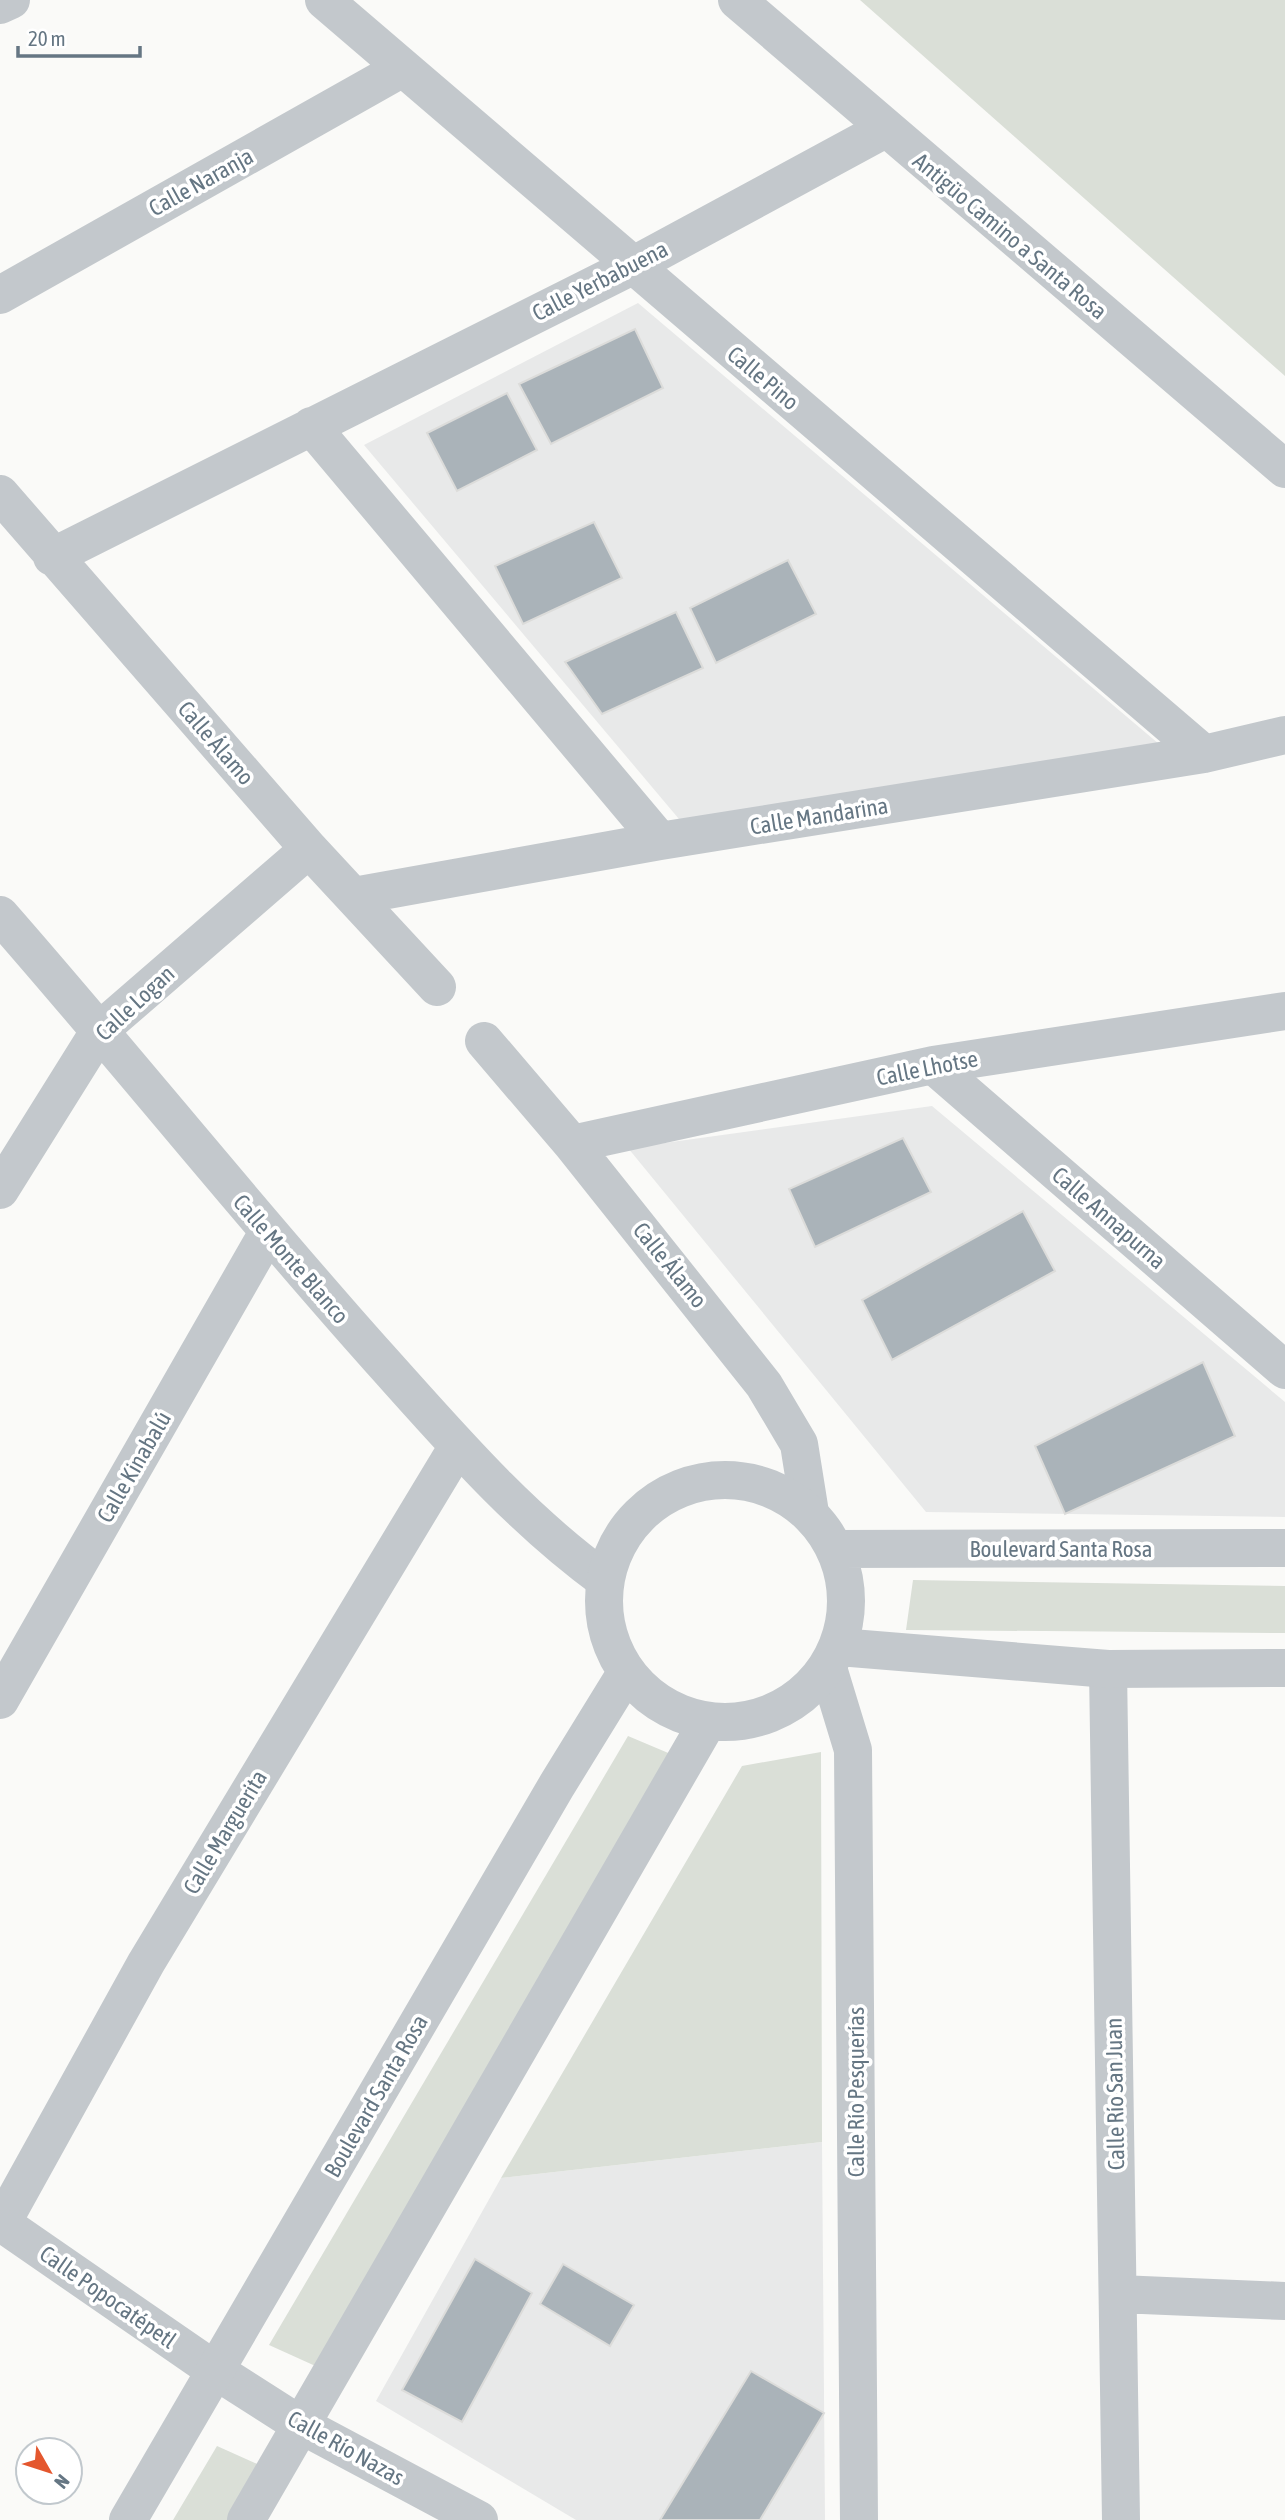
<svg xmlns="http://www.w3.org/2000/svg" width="1285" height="2520" viewBox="0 0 1285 2520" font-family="'Asap Condensed',sans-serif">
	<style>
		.built { fill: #e8e9e9 }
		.green { fill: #dadfd7 }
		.building { fill: #aab3b9; stroke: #dcdcda; stroke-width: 2 }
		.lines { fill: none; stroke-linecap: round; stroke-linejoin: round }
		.minor { stroke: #c3c8cc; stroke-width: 38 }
		.tertiary { stroke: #c3c8cc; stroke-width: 38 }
		.labels { text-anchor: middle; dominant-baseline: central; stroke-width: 7; stroke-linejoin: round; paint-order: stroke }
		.street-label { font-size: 23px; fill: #657683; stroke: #fff }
	</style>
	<rect width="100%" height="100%" fill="#fafaf8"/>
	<!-- built -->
	<path class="built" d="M 638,303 L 1159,744 L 684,825 L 364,445 Z
		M 932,1106 L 1285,1402 L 1285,1517 L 926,1512 L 628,1148 Z
		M 822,2142 L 825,2520 L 576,2520 L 376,2401 L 501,2178 Z"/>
	<!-- green -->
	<path class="green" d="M 860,0 L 1285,0 L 1285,376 Z
		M 913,1580 L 1285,1586 L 1285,1633 L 906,1630 Z
		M 628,1736 L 673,1755 L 322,2369 L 269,2345 Z
		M 821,1752 L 822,2142 L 501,2178 L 742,1766 Z
		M 217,2446 L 264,2467 L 233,2520 L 173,2520 Z"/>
	<!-- building -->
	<path class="building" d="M 635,329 L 663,388 L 551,444 L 519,384 Z
		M 507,393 L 537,450 L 457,491 L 427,433 Z
		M 594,522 L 622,578 L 523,624 L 495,566 Z
		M 788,560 L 816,614 L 716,663 L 690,608 Z
		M 676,612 L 703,668 L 602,714 L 565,662 Z
		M 903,1138 L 931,1192 L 815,1247 L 789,1189 Z
		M 1023,1211 L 1055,1271 L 892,1360 L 862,1300 Z
		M 1203,1362 L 1235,1436 L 1065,1514 L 1035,1446 Z
		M 475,2259 L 532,2293 L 462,2422 L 402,2390 Z
		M 563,2264 L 634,2305 L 610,2346 L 540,2304 Z
		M 751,2371 L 824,2413 L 760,2520 L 660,2520 Z"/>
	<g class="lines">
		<!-- minor -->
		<path class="minor" d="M 324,0 L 1204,754
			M 0,5 L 11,0
			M 0,295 L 401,69
			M 311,426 L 660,841
			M 0,494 L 309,849 L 437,987
			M 52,557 L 632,266 L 885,129
			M 354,896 L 660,841 L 1204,754 L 1285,735
			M 0,915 C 128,1061 249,1213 379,1358 C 450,1437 518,1517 605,1580
			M 484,1041 L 572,1144 L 764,1385 L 799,1444 L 810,1513
			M 933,1065 L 1285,1370
			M 572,1144 L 933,1065 L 1285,1011
			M 0,1190 L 100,1030 L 309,849
			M 828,1668 L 853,1750 L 859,2520
			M 1108,1669 L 1121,2520
			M 0,1700 L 267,1234
			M 0,2222 L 216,2371 L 299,2424 L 479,2520
			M 2,2223 L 146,1963 L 458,1446
			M 1119,2294 L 1285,2301"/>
		<!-- tertiary -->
		<path class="tertiary" d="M 737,0 L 1285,469
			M604 1601a121 121 0 1 1 242 0a121 121 0 1 1-242 0Z
			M 836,1549 L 1285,1548
			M 839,1647 L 1108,1669 L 1285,1668
			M 128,2520 L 557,1785 L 626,1673
			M 246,2520 L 707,1723"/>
	</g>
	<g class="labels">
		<!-- street labels -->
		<g class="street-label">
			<text transform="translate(201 182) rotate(-29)">Calle Naranja</text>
			<text transform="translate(1010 236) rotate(40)">Antigüo Camino a Santa Rosa</text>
			<text transform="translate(600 281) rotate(-27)">Calle Yerbabuena</text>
			<text transform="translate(763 378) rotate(40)">Calle Pino</text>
			<text transform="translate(216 743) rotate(49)">Calle Álamo</text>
			<text transform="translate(819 816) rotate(-9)">Calle Mandarina</text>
			<text transform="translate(135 1003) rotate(-43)">Calle Logan</text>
			<text transform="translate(927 1068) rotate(-11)">Calle Lhotse</text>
			<text transform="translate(1109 1218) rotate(41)">Calle Annapurna</text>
			<text transform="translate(291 1259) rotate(49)">Calle Monte Blanco</text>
			<text transform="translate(670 1265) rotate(51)">Calle Álamo</text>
			<text transform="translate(134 1467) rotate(-60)">Calle Kinabalú</text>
			<text x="1061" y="1549">Boulevard Santa Rosa</text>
			<text transform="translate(225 1832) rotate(-59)">Calle Marguerita</text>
			<text transform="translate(856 2092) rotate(-90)">Calle Río Pesquerías</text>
			<text transform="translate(1115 2094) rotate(-91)">Calle Río San Juan</text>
			<text transform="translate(376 2096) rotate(-60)">Boulevard Santa Rosa</text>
			<text transform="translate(108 2297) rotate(35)">Calle Popocatépetl</text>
			<text transform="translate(346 2448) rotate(29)">Calle Río Nazas</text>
		</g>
	</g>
	<!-- north arrow -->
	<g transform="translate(49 2471) rotate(129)"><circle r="33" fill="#ffffff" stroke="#c1c8cd" stroke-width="2"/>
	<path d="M0-5L12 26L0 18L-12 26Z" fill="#e4572e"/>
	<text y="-10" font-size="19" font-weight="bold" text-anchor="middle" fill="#657683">N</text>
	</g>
	<!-- scale -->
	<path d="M18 46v10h122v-10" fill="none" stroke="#657683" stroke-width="3.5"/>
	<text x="28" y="46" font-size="21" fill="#657683" stroke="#ffffff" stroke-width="5" paint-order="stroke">20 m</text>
</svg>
